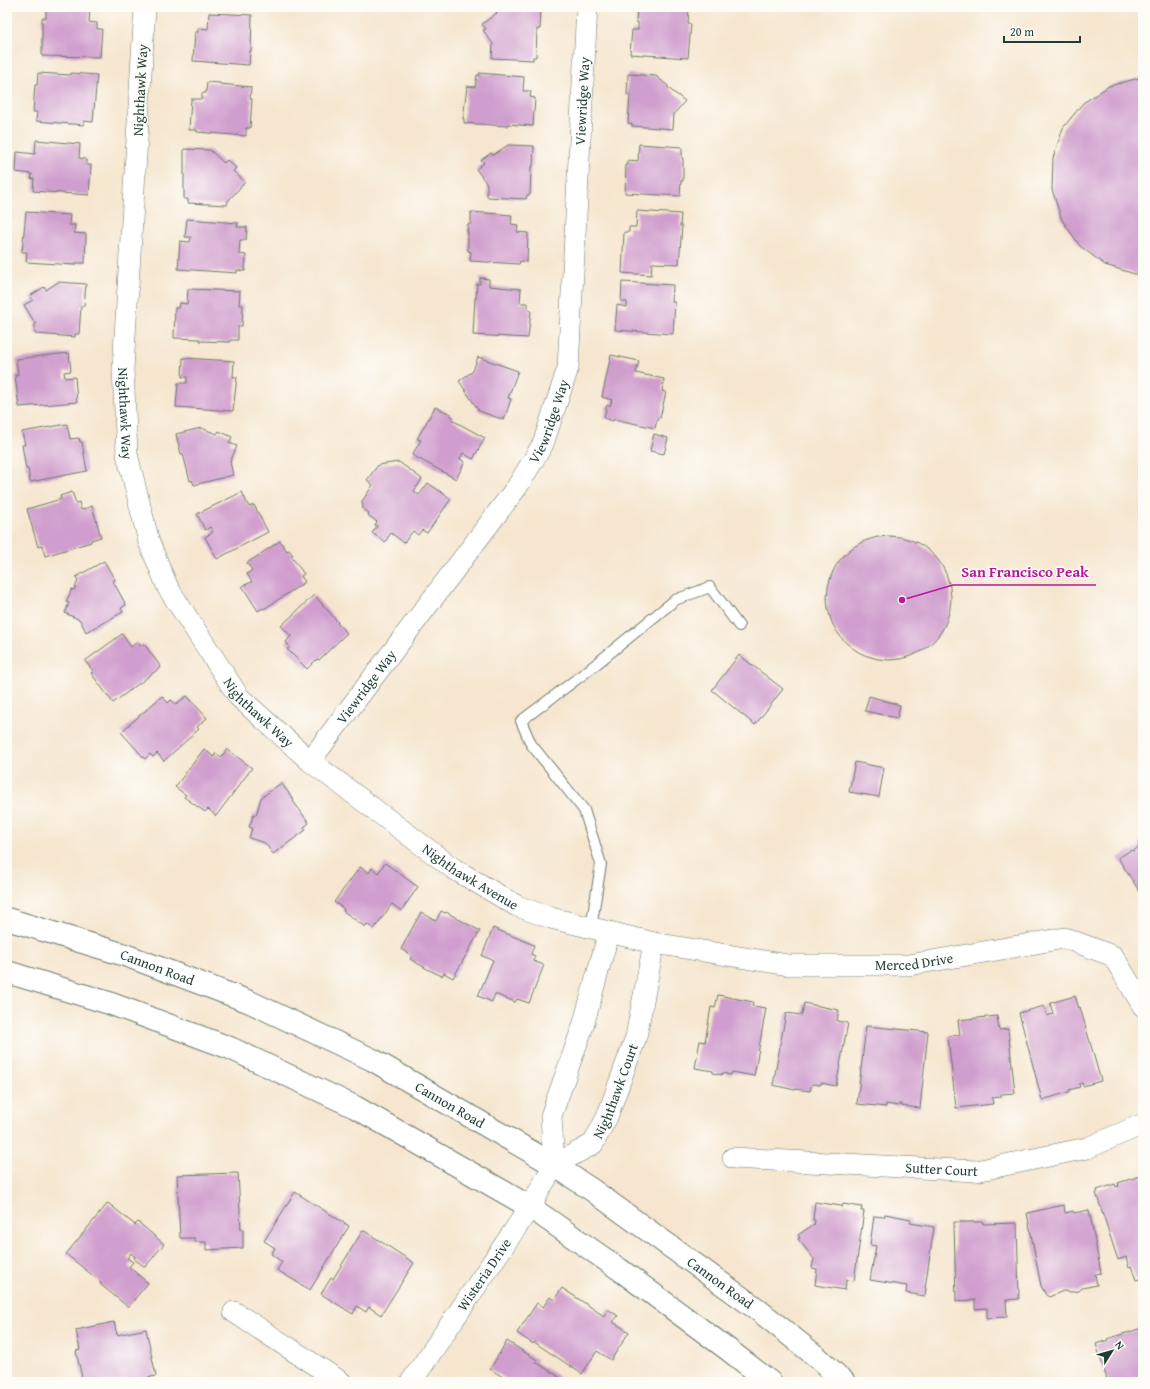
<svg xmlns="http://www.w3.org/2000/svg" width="1150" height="1389" viewBox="0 0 1150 1389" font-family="'Gentium Book Plus',serif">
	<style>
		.building { fill: #d09ece }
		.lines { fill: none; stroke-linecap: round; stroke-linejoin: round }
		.service-casing { stroke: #6a786a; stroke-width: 12 }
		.minor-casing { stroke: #6a786a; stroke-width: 22 }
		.secondary-casing { stroke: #6a786a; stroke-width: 24 }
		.service { stroke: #fff; stroke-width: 10 }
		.minor { stroke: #fff; stroke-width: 21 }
		.secondary { stroke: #fff; stroke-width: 22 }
		.labels { text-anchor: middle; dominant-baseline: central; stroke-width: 3; stroke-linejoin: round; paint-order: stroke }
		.street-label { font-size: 14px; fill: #1f3d34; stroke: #fdfcf7 }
		.leader { fill: none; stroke: #b5179e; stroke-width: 1.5 }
		.callout-dot { fill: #b5179e; stroke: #fdfcf7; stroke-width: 1.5 }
		.callout-label { font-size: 15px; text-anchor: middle; font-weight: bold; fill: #b5179e; stroke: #fdfcf7; stroke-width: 3; stroke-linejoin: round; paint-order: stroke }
	</style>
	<rect width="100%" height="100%" fill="#fdfcf7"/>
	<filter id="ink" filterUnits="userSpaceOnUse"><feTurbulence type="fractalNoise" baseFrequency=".025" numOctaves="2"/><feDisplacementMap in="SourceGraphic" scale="8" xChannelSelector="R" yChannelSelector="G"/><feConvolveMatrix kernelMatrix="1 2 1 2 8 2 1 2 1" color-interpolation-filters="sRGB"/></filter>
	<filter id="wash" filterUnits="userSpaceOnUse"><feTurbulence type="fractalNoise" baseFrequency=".012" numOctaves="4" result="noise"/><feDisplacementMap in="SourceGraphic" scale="16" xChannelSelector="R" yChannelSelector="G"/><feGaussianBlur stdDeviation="0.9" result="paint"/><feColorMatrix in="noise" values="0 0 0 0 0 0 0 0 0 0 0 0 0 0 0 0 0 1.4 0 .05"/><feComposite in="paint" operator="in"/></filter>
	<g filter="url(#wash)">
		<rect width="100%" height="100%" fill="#f6e6cf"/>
		<g id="blocks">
			<!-- building -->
			<path class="building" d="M 46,7 L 90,8 L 89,22 L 97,23 L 97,29 L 102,29 L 100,57 L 42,56 L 42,18 L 46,18 Z
				M 493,7 L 541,8 L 540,29 L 537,29 L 536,57 L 533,57 L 533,60 L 492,58 L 493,44 L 483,30 L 486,29 L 482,24 L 497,13 Z
				M 637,7 L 689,7 L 688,24 L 691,24 L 688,58 L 630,54 L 632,30 L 638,30 L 638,22 L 636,22 Z
				M 209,13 L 252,15 L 251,51 L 250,51 L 249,65 L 193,61 L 195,32 L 198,32 L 198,28 L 208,29 Z
				M 38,73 L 71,75 L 71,73 L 97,75 L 93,122 L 84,121 L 84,125 L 36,121 L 37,112 L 33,112 L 35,85 L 37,85 Z
				M 479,73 L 524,77 L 523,91 L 531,91 L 530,97 L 535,98 L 533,126 L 507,124 L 507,126 L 464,123 L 464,119 L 463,119 L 467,86 L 475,87 L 477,75 L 480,76 Z
				M 628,74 L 656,76 L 668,86 L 668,88 L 685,101 L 674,114 L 673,129 L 632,126 L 632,124 L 628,123 L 630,95 L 627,95 Z
				M 1143,77 L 1143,274 L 1135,274 L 1105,265 L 1080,246 L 1062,220 L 1052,190 L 1053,158 L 1063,128 L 1083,103 L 1109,86 Z
				M 207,82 L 220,83 L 220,84 L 251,87 L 250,99 L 252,99 L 250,128 L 246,128 L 246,136 L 197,132 L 197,130 L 189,130 L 191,99 L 202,99 L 202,93 L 206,93 Z
				M 36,140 L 80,144 L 79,158 L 86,159 L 86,165 L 91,165 L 89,195 L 33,191 L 34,178 L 31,179 L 32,174 L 16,172 L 17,152 L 35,154 Z
				M 639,144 L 682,147 L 682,158 L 683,159 L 683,181 L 681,181 L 680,196 L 625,193 L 626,165 L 628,165 L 628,160 L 638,161 Z
				M 508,145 L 534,146 L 533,167 L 531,167 L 530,195 L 527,195 L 526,199 L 487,197 L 487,184 L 476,169 L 484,163 L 481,160 L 491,153 L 493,155 Z
				M 184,149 L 210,150 L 224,163 L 227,160 L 236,168 L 233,171 L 245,182 L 228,201 L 227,205 L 188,203 L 188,199 L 184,199 Z
				M 637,211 L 681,214 L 680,226 L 682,226 L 679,264 L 652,263 L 651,275 L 622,273 L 624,232 L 629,232 L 629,227 L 636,227 Z
				M 26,212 L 70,215 L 69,225 L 75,225 L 74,233 L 86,234 L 85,263 L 75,263 L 75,265 L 26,262 L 27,252 L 22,252 Z
				M 471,212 L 512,215 L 511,224 L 518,225 L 517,232 L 528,233 L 527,262 L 520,261 L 519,264 L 470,261 L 471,252 L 468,251 L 468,232 L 467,232 L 468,224 L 471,224 Z
				M 187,219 L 238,223 L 237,227 L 247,227 L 246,240 L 240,240 L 239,254 L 246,255 L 245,271 L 237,270 L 237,273 L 178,269 L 180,241 L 190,242 L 191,237 L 185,237 Z
				M 480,278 L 489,279 L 489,286 L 521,289 L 520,303 L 528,303 L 528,310 L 531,311 L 528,338 L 473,335 L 475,298 L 476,298 L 477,284 L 480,284 Z
				M 58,282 L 86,284 L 84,306 L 81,306 L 79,334 L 75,334 L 75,337 L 35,334 L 35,323 L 24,305 L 33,300 L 30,296 L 44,287 L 46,290 Z
				M 622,282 L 673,285 L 672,302 L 675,302 L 673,334 L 615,330 L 617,305 L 627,307 L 627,302 L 621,301 Z
				M 188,289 L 240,291 L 239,305 L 243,305 L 242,326 L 238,326 L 238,340 L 230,340 L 230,342 L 200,341 L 200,339 L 174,338 L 175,308 L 179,308 L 180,303 L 187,304 Z
				M 69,353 L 71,371 L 64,372 L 65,378 L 75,377 L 77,402 L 19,407 L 15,375 L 18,375 L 16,359 Z
				M 611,355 L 639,361 L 636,373 L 664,379 L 662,391 L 666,392 L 660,418 L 658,417 L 655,428 L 614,419 L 613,421 L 604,418 L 607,405 L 610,406 L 612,400 L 602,397 Z
				M 478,357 L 518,371 L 508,398 L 511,399 L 504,420 L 479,411 L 459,381 L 473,371 Z
				M 183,358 L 234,361 L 233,377 L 237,377 L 233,411 L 176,407 L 178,383 L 187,383 L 187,377 L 182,377 Z
				M 435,407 L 451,414 L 450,415 L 453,417 L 452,420 L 485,438 L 473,459 L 463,453 L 460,459 L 465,462 L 456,479 L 412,455 L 421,440 L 417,439 Z
				M 67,424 L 70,439 L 79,438 L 80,442 L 82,442 L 87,471 L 30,482 L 28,469 L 26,469 L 22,445 L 25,445 L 22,432 Z
				M 201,428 L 217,434 L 219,431 L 232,437 L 229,443 L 237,446 L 230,462 L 233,475 L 194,485 L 192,480 L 190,481 L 183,454 L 181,454 L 176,434 Z
				M 654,434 L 668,438 L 664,454 L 650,451 Z
				M 399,462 L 422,479 L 414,491 L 419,495 L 428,483 L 451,499 L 427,533 L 422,530 L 418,535 L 413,531 L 404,543 L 391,533 L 385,542 L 372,533 L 377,526 L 375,525 L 377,522 L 368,515 L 369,513 L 363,509 L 362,501 L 373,485 L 367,480 L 378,465 Z
				M 72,492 L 76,503 L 79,502 L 81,510 L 92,506 L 101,537 L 91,540 L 91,542 L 45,556 L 42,545 L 38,547 L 27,509 L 61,499 L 60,496 Z
				M 242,492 L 249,507 L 254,505 L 268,532 L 217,559 L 205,537 L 213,532 L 210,527 L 205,530 L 197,514 Z
				M827 598a62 62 0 1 1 124 0a62 62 0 1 1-124 0Z
				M 280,541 L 287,551 L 289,550 L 293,555 L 291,556 L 304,574 L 301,576 L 305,582 L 264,609 L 263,608 L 258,611 L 242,586 L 252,582 L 247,574 L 252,570 L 247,563 Z
				M 104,561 L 115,580 L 113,581 L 126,605 L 121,608 L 123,612 L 86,632 L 80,620 L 65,613 L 69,603 L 66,602 L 72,589 L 74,590 L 78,581 L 76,577 Z
				M 314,595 L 338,622 L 337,623 L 347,633 L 319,660 L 317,659 L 307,669 L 287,649 L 290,647 L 286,642 L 291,636 L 281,626 Z
				M 122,634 L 131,647 L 137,642 L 141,646 L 144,644 L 161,667 L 113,703 L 91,673 L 94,672 L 85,661 Z
				M 739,655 L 783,689 L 755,725 L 712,690 Z
				M 162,696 L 168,703 L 171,700 L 176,704 L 187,696 L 207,718 L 197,727 L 199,729 L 164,761 L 157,753 L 153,757 L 150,754 L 145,759 L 121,732 Z
				M 869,696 L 900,705 L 897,718 L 865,711 Z
				M 204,749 L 214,757 L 216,753 L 221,757 L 227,749 L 252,768 L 216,816 L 208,809 L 205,812 L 184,797 L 186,795 L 175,787 Z
				M 855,762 L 884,768 L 879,797 L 849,792 Z
				M 281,783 L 294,800 L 293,801 L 309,823 L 304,827 L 306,830 L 273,854 L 265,843 L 249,838 L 252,828 L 249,827 L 254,814 L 256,815 L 261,798 Z
				M 1142,834 L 1143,834 L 1143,897 L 1118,858 L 1131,850 L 1133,851 L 1139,847 Z
				M 385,863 L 418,887 L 401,911 L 392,904 L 374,929 L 367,924 L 365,927 L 343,911 L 344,909 L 334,902 L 360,867 L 369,873 L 372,868 L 378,873 Z
				M 441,911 L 445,913 L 446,912 L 480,931 L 453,978 L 444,973 L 442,976 L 429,970 L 410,959 L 412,956 L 401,949 L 421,912 L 436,921 Z
				M 493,928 L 534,945 L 531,954 L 535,956 L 533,961 L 544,965 L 529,1003 L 517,999 L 515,1002 L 495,994 L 492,1002 L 478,996 L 493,960 L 482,956 Z
				M 718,995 L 753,1002 L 752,1006 L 766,1008 L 754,1076 L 732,1072 L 731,1075 L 722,1073 L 722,1075 L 713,1073 L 713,1071 L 695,1068 L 700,1041 L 705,1042 L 711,1007 L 715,1008 Z
				M 1075,996 L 1079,1008 L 1080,1007 L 1101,1081 L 1083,1086 L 1082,1083 L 1079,1084 L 1080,1087 L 1069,1090 L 1069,1092 L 1042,1100 L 1019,1013 L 1044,1006 L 1047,1016 L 1053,1014 L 1050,1003 Z
				M 804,1003 L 839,1010 L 837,1021 L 848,1023 L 836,1086 L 821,1083 L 820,1085 L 812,1084 L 810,1091 L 795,1089 L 795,1090 L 773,1085 L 786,1013 L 802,1015 Z
				M 997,1016 L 999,1030 L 1008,1029 L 1015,1093 L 1001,1094 L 1001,1097 L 992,1098 L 993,1104 L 956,1108 L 948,1036 L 960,1035 L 958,1020 Z
				M 866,1026 L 928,1032 L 920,1108 L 901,1106 L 901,1104 L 899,1104 L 898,1106 L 886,1104 L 886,1107 L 857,1104 Z
				M 238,1173 L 241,1230 L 243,1229 L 243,1248 L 206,1250 L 206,1242 L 195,1242 L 195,1238 L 180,1238 L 177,1175 Z
				M 1143,1175 L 1143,1278 L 1136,1280 L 1131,1266 L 1129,1267 L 1126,1257 L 1118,1260 L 1096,1193 L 1098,1192 L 1097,1190 L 1115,1184 L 1116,1187 L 1119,1186 L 1118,1183 Z
				M 295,1192 L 349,1226 L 310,1290 L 277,1270 L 282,1262 L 271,1254 L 275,1248 L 264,1241 Z
				M 815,1202 L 841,1206 L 841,1207 L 842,1207 L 843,1204 L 862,1207 L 861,1211 L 864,1211 L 854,1281 L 846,1280 L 845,1290 L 815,1285 L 817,1269 L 812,1268 L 814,1259 L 798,1239 L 800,1238 L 798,1235 L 814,1224 L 814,1225 L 815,1220 L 813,1220 Z
				M 108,1203 L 135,1225 L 138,1222 L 164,1244 L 145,1267 L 134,1259 L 135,1257 L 131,1253 L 127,1258 L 133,1262 L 129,1267 L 148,1283 L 128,1307 L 100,1284 L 102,1283 L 66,1254 Z
				M 1064,1205 L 1065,1213 L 1073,1211 L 1074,1213 L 1089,1210 L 1101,1273 L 1095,1274 L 1097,1285 L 1082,1288 L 1079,1291 L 1072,1292 L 1063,1291 L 1049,1297 L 1046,1295 L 1041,1286 L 1027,1213 Z
				M 885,1214 L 911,1219 L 910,1223 L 934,1227 L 925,1288 L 926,1288 L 925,1296 L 906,1293 L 907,1286 L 870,1280 L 876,1246 L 870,1245 L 874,1216 L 884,1217 Z
				M 954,1222 L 983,1222 L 983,1224 L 1017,1223 L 1019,1299 L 1006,1300 L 1007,1317 L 987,1318 L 987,1308 L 975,1309 L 975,1300 L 956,1301 Z
				M 363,1230 L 414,1263 L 381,1315 L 369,1307 L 366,1312 L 357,1306 L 353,1314 L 321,1294 L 331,1278 L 333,1279 Z
				M 562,1288 L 604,1316 L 608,1309 L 618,1316 L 613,1322 L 629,1332 L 611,1360 L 597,1351 L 582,1374 L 534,1342 L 533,1344 L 517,1333 L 537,1303 L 543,1307 L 550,1297 L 554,1300 Z
				M 1143,1321 L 1143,1382 L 1112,1382 L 1111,1378 L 1107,1379 L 1096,1344 L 1108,1340 L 1107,1339 L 1142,1328 L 1140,1322 Z
				M 114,1322 L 117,1335 L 146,1329 L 156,1376 L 129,1382 L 128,1379 L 114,1382 L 83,1382 L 76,1351 L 80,1350 L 76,1330 Z
				M 507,1341 L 537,1360 L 536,1362 L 567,1382 L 511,1382 L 490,1369 Z"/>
		</g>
	</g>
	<g filter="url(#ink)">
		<use href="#blocks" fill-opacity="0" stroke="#6a786a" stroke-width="1"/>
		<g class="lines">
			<!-- service casing -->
			<g class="service-casing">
				<path id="service" d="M 591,928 L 601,864 L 584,810 L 531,744 L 521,721 L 590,669 L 675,600 L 710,587 L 739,626"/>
			</g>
			<!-- minor casing -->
			<g class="minor-casing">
				<g id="minor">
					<path id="s1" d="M 145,7 L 123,369 L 127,454 L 149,542 L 168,588 L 239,697 L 310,761 L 454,869 L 517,906 L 551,918 L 654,943 L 788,965 L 909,965 L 1065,938 L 1113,956 L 1143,1006"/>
					<path id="s2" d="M 310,761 L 517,487 L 543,444 L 568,368 L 587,7"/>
					<path id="s3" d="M 733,1158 L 976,1171 L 1087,1148 L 1143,1124"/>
					<path id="s4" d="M 554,1165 L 593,1144 L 607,1117 L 636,1037 L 654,943"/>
					<path d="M 554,1165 L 551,1116 L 583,1026 L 609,932"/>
					<path d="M 234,1312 L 341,1382"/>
					<path id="s5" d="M 411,1382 L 530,1207 L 554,1165"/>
				</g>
			</g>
			<!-- secondary casing -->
			<g class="secondary-casing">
				<g id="secondary">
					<path id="s6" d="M 7,919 L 125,955 L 250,1002 L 373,1060 L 554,1165 L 592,1190 L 757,1309 L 817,1357 L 844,1382"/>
					<path d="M 7,972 L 109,1003 L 230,1048 L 355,1107 L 530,1207 L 619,1269 L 726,1348 L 770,1382"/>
				</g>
			</g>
			<!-- service -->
			<use href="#service" class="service"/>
			<!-- minor -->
			<use href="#minor" class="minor"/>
			<!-- secondary -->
			<use href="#secondary" class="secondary"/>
		</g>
	</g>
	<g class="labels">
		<!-- street labels -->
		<g class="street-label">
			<text transform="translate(140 90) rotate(-87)">Nighthawk Way</text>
			<text stroke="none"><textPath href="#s2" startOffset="741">Viewridge Way</textPath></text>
			<text stroke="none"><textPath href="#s1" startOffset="407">Nighthawk Way</textPath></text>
			<text stroke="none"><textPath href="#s2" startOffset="417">Viewridge Way</textPath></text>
			<text stroke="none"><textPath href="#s2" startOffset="93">Viewridge Way</textPath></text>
			<text stroke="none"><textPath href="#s1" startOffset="743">Nighthawk Way</textPath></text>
			<text stroke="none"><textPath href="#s1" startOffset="1012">Nighthawk Avenue</textPath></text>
			<text stroke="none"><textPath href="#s1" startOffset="1471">Merced Drive</textPath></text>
			<text stroke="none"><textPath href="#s6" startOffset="158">Cannon Road</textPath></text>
			<text stroke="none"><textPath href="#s4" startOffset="102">Nighthawk Court</textPath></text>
			<text stroke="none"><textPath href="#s6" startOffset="482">Cannon Road</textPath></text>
			<text stroke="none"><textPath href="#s3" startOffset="209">Sutter Court</textPath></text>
			<text stroke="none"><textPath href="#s5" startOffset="130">Wisteria Drive</textPath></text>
			<text stroke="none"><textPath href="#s6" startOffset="806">Cannon Road</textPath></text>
		</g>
	</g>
	<!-- callouts -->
	<path class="leader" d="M902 600L953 585H1096"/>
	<circle class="callout-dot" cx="902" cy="600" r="4"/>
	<g class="callout-label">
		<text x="1025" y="577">San Francisco Peak</text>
	</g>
	<!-- margin -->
	<rect width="1150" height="1389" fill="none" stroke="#fdfcf7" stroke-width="24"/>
	<!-- north arrow -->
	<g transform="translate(1112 1351) rotate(53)" stroke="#fdfcf7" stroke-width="3" paint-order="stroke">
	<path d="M0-3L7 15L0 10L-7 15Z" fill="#1f3d34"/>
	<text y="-6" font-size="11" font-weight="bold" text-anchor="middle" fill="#1f3d34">N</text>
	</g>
	<!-- scale -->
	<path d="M1004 36v6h76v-6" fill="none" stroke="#1f3d34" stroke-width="2"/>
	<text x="1010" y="36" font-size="12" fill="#1f3d34" stroke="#fdfcf7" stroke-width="3" paint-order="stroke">20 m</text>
</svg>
